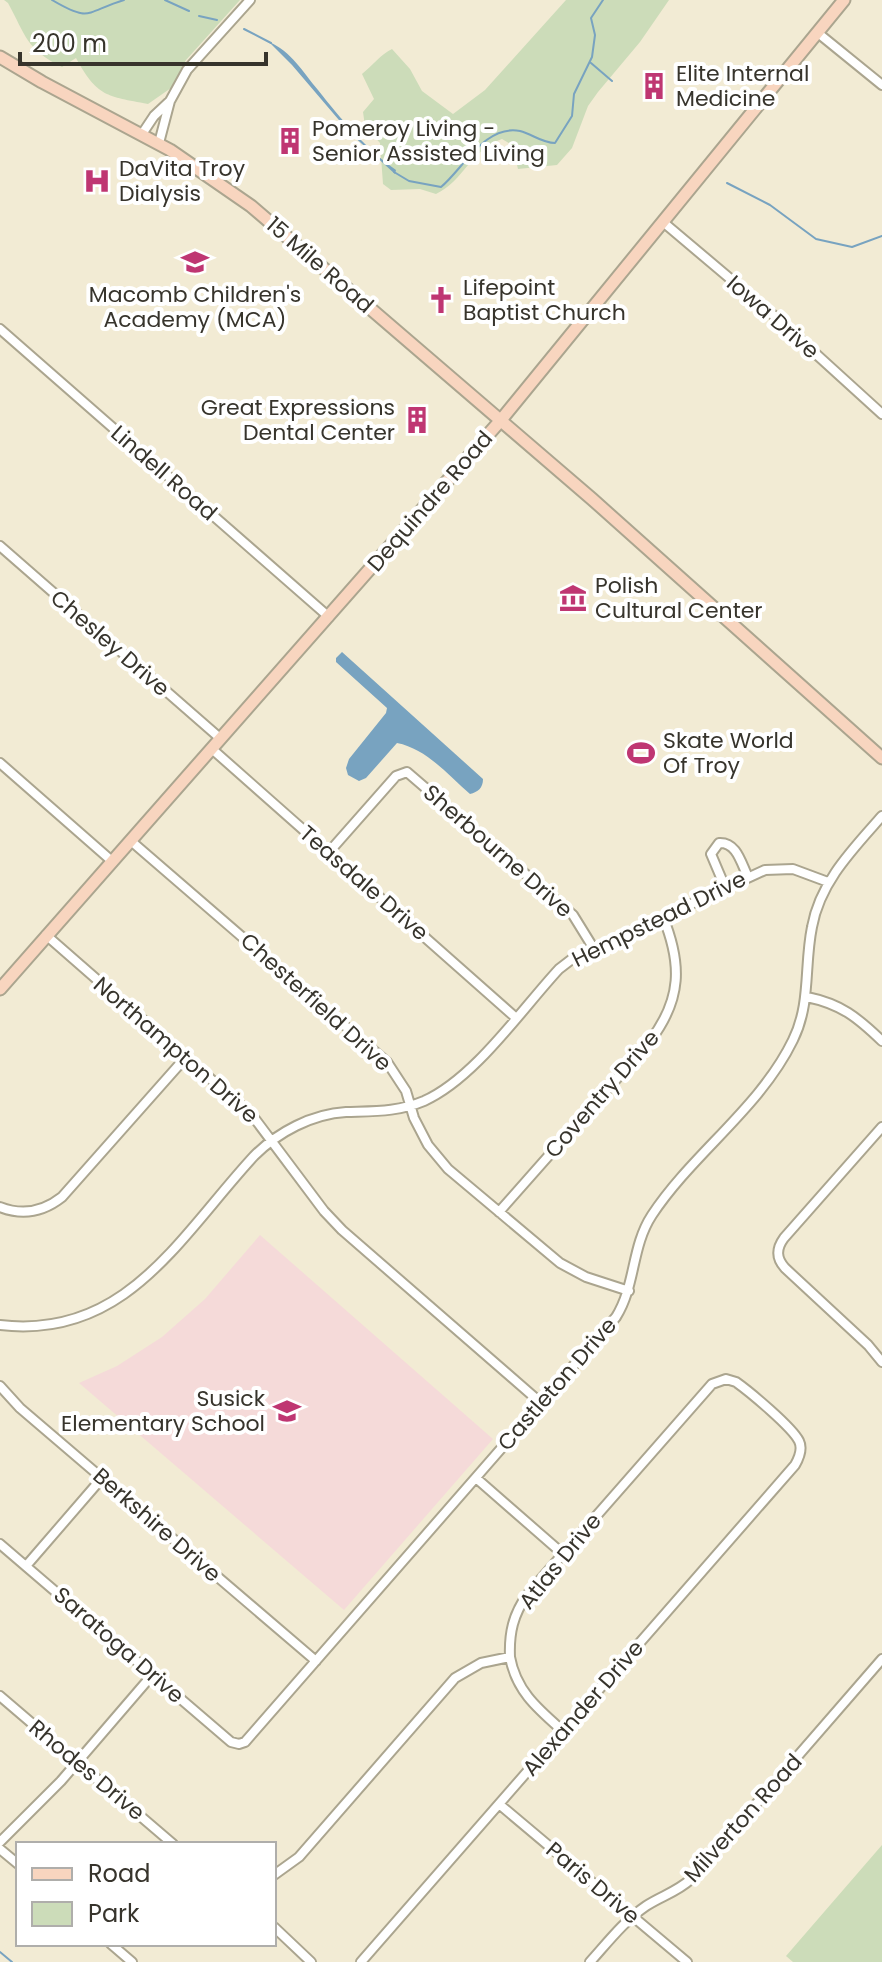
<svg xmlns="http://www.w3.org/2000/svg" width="882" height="1962" viewBox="0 0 882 1962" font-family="Poppins,sans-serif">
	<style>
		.education { fill: #f5dad9 }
		.green { fill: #ccdcb9 }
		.water { fill: #78a3c0 }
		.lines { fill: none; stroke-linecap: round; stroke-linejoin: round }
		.stream { stroke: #78a3c0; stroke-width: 2 }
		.minor-casing { stroke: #aba58f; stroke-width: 12 }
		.secondary-casing { stroke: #aba58f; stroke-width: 15 }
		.minor { stroke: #fff; stroke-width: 8 }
		.secondary { stroke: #f8d5bf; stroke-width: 11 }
		.labels { text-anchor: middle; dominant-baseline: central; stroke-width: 8; stroke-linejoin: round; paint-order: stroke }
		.poi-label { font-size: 22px; fill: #37342c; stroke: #fff; text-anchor: start }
		.street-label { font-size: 22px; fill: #37342c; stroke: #fff }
	</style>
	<rect width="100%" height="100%" fill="#f2ebd4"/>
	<!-- education -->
	<path class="education" d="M 260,1235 L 493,1439 L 344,1610 L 79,1383 L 117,1366 L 162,1337 L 205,1299 Z"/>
	<!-- green -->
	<path class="green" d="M 4,0 L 240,0 L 186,60 L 171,88 L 148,104 C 107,96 97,97 76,58 L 62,67 C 26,49 26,36 8,3 Z
		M 566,0 L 669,0 L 640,42 L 598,92 L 588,106 L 572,148 L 557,165 L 518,169 L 512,145 L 502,139 C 470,150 464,181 436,194 L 420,189 L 391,190 L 383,184 L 380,143 L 365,126 L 363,112 L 374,99 L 362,74 C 372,66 381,54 392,49 L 410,69 L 422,91 L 453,114 L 485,90 Z
		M 882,1845 L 882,1962 L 793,1962 L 786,1956 Z"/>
	<!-- water -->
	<path class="water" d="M 269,42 C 291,51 303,72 318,90 C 340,118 367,150 396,170 L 395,174 L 350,133 L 292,65 Z
		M 342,652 L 483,779 C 483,788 478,792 470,794 C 448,775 427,749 397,743 L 366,778 L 359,781 L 348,775 L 346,768 L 349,759 L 386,713 L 387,708 L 336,662 L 336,658 Z"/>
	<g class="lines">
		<!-- stream -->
		<path class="stream" d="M 52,0 C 91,23 85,12 124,0
			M 165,0 L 189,11
			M 199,16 L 217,20
			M 244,29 L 271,43
			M 591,63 L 612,81
			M 394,172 L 409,181 L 441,187 C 463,169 485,124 520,131 C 532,134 542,143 555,143 L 572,116 L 574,94 L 592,57 L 595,35 L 591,18 L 603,0
			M 727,183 L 770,205 L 816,239 L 852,247 L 882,236
			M 0,1952 L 12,1962"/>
		<!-- minor casing -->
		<g class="minor-casing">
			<path id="minor" d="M 818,33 L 882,85
				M 142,134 L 154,116 L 170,101
				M 159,143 L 170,101 L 187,70 L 250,0
				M 663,222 L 772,314 L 882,414
				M 0,329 L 329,617
				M 0,546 L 221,739
				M 212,749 L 515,1017
				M 0,763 L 113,862
				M 131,841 L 387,1062 L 406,1091 L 414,1118 L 428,1145 L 448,1169 L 560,1263 L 586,1277 L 629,1291
				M 329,852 L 396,776 L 407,772 L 573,915 L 594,949
				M 725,887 L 711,854 L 719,843 C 737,842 741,863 748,877
				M 46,935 L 252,1115 L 324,1211 L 342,1230 L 541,1403
				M 807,997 C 841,1004 857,1017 882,1041
				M 882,1127 L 784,1238 C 776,1249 776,1258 785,1268 L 868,1345 L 882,1362
				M 0,1207 C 23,1216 43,1212 62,1197 L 186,1057
				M 499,1212 L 650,1041 C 682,999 682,964 663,917
				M 0,1325 C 126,1340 180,1236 254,1156 C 278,1132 312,1114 346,1112 C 374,1111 398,1112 424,1101 C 475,1078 521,1010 559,969 L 572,959 L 765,870 L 793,869 L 828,882
				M 0,1386 L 20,1408 L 316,1661
				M 476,1478 L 563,1554
				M 0,1544 L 231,1742 L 239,1744 L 245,1742 L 616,1317 C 636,1285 631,1247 652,1215 C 693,1153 760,1108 793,1040 C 811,1004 804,966 812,927 C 820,882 853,849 882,816
				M 26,1566 L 102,1478
				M 510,1657 C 516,1691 538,1709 563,1731
				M 0,1696 L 173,1844
				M 499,1804 L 687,1962
				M 0,1842 L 61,1781 L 153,1674
				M 0,1849 L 18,1864
				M 274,1875 L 299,1857 L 455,1678 L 481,1663 L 510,1657 C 509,1633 513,1615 527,1595 L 712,1384 L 726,1379 L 736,1382 C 750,1392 792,1427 799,1441 C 803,1449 799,1458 795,1465 L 361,1962
				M 274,1927 L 311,1962
				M 111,1944 L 132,1962
				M 590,1962 C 608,1942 624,1921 646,1906 C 661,1896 677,1892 691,1879 L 882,1659"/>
		</g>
		<!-- secondary casing -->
		<g class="secondary-casing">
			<path id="secondary" d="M 0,57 L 42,82 L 170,150 L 251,206 L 592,499 L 882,758
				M 0,989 L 501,420 L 844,0"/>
		</g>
		<!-- minor -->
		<use href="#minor" class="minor"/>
		<!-- secondary -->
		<use href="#secondary" class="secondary"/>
	</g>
	<!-- icons -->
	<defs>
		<g id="building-bare" transform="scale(2.16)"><path d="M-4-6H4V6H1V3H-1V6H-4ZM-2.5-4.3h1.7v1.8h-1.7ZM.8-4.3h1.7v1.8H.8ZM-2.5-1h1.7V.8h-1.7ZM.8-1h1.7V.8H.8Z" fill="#bf3672" stroke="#fff" stroke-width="2.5" paint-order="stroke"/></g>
		<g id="hospital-bare" transform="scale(2.16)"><path d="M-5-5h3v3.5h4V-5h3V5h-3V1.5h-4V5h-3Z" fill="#bf3672" stroke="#fff" stroke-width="2.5" paint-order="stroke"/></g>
		<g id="school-bare" transform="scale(2.16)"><path d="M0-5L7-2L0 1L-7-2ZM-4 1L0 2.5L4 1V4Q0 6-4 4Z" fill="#bf3672" stroke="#fff" stroke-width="2.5" paint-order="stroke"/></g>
		<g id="church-bare" transform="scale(2.16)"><path d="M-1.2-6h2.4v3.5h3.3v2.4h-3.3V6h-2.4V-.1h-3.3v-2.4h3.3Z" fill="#bf3672" stroke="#fff" stroke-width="2.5" paint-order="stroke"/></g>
		<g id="museum-bare" transform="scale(2.16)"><path d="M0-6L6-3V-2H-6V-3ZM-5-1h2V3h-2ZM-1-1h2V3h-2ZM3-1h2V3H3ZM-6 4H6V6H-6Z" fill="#bf3672" stroke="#fff" stroke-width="2.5" paint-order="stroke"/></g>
		<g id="stadium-bare" transform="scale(2.16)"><path d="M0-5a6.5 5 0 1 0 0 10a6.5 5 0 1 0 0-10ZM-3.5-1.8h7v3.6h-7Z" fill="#bf3672" stroke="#fff" stroke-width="2.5" paint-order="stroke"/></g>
	</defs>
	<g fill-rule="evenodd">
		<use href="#building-bare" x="654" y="86"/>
		<use href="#building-bare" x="290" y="141"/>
		<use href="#hospital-bare" x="97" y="181"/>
		<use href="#school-bare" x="195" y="262"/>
		<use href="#church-bare" x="441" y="300"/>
		<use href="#building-bare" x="417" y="420"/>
		<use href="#museum-bare" x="573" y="598"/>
		<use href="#stadium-bare" x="641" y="753"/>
		<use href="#school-bare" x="287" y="1411"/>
	</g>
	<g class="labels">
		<!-- poi labels -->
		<g class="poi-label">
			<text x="676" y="73">Elite Internal<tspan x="676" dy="25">Medicine</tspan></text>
			<text x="312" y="128">Pomeroy Living -<tspan x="312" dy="25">Senior Assisted Living</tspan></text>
			<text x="119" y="168">DaVita Troy<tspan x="119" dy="25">Dialysis</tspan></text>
			<text x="463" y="287">Lifepoint<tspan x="463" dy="25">Baptist Church</tspan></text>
			<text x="195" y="294" text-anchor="middle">Macomb Children's<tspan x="195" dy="25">Academy (MCA)</tspan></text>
			<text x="395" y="407" text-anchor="end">Great Expressions<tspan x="395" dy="25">Dental Center</tspan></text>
			<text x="595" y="585">Polish<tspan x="595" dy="25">Cultural Center</tspan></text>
			<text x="663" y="740">Skate World<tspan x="663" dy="25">Of Troy</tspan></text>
			<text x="265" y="1398" text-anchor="end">Susick<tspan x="265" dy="25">Elementary School</tspan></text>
		</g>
		<!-- street labels -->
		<g class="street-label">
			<text transform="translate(320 265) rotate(41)">15 Mile Road</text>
			<text transform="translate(773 317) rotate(41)">Iowa Drive</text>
			<text transform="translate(164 473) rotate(41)">Lindell Road</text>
			<text transform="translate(430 501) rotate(-49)">Dequindre Road</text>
			<text transform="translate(110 643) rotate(41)">Chesley Drive</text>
			<text transform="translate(498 851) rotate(41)">Sherbourne Drive</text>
			<text transform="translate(364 883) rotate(41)">Teasdale Drive</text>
			<text transform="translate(659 919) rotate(-26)">Hempstead Drive</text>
			<text transform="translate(316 1002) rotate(42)">Chesterfield Drive</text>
			<text transform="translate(176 1050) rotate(41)">Northampton Drive</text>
			<text transform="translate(602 1094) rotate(-49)">Coventry Drive</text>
			<text transform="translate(557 1384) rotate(-49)">Castleton Drive</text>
			<text transform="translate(157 1525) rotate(41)">Berkshire Drive</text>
			<text transform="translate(560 1561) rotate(-51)">Atlas Drive</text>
			<text transform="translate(119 1645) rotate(41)">Saratoga Drive</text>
			<text transform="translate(583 1708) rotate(-49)">Alexander Drive</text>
			<text transform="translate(87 1770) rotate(40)">Rhodes Drive</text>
			<text transform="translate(743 1818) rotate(-48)">Milverton Road</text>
			<text transform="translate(593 1883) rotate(40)">Paris Drive</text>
		</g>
	</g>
	<!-- legend -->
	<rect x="16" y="1842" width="260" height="104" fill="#ffffff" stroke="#afaeab" stroke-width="2"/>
	<rect x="32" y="1868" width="40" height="12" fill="#f8d5bf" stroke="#afaeab" stroke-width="2"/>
	<text x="88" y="1882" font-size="24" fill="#37342c">Road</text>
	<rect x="32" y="1902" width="40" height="24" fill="#ccdcb9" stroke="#afaeab" stroke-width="2"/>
	<text x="88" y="1922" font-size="24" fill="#37342c">Park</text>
	<!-- scale -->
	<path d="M20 52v12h246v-12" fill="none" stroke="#37342c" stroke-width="4"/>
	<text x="32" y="52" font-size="24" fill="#37342c" stroke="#ffffff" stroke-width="6" paint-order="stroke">200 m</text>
</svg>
